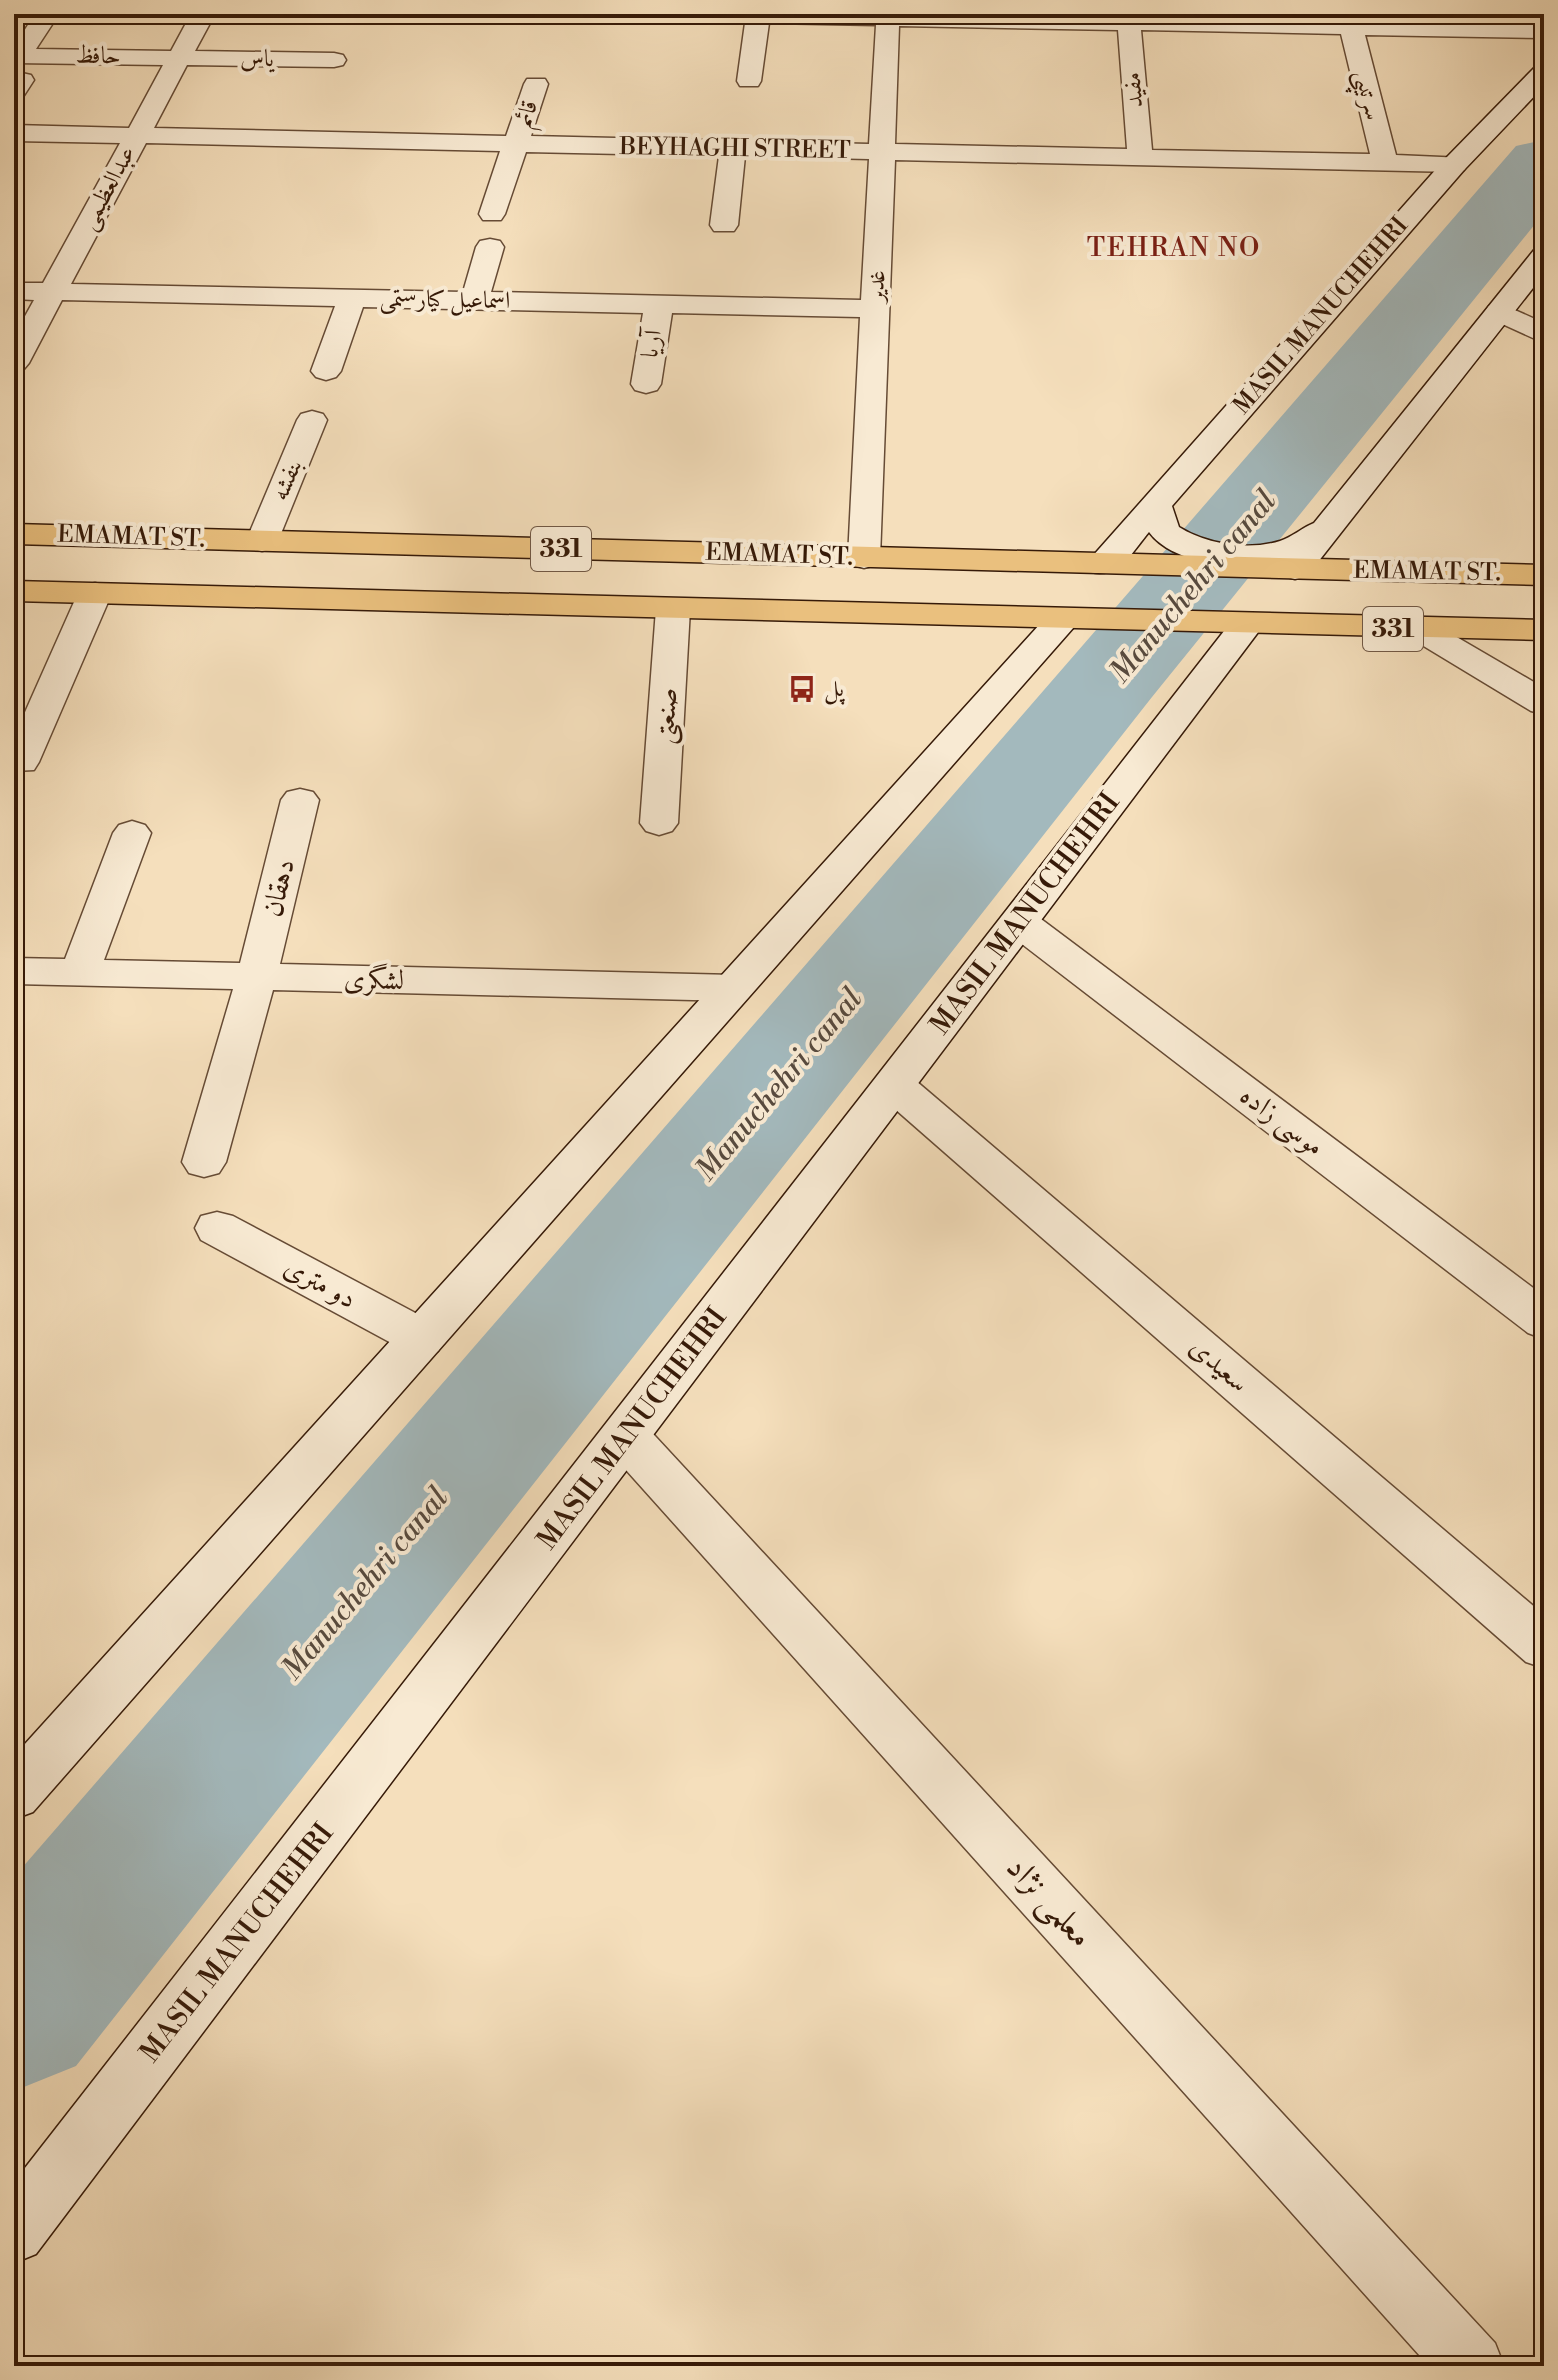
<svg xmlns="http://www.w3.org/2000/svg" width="1558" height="2380" viewBox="0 0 1558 2380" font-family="'Libre Bodoni',Amiri,serif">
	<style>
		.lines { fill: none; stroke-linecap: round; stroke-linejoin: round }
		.river { fill: #a3b9bd; fill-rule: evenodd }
		.street-casing { stroke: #664b35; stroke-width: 3 }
		.secondary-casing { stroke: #361a08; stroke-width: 3 }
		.primary-casing { stroke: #361a08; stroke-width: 3 }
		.street { fill: #f8ead3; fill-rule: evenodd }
		.secondary { fill: #f8ead3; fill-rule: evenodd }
		.primary { fill: #eac07e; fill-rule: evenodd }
		.labels { text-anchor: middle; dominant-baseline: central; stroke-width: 8; stroke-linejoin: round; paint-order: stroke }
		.far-street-label { font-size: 24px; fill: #361a08; stroke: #f8ead3 }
		.far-poi-label { font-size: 24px; fill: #361a08; stroke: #f8ead3; text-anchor: start }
		.far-neighbourhood-label { font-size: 26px; letter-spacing: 2px; fill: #7a1f14; stroke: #f8ead3 }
		.shield { fill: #f8ead3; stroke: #705845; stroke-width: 2 }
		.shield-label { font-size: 26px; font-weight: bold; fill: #361a08 }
		.street-label { font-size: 28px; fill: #361a08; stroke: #f8ead3 }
		.water-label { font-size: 30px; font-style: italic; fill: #574a3e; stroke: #f8ead3 }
		.near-street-label { font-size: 34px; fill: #361a08; stroke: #f8ead3 }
	</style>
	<rect width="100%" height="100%" fill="#f5dfbc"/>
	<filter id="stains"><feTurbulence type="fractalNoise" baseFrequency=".0025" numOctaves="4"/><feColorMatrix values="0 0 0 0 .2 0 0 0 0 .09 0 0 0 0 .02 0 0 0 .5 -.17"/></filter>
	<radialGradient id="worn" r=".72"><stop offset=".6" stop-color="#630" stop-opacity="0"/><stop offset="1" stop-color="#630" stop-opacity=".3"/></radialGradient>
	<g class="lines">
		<!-- river -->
		<path class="river" d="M 1544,140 L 1544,213 L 1152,697 L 76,2066 L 14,2091 L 14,1877 L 1516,146 Z"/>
		<!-- street casing -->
		<g class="street-casing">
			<path id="street" d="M 35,14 L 59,14 L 36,49 L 171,51 L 191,14 L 215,14 L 195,51 L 334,53 L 343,55 L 346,60 L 343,65 L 334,67 L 187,65 L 154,128 L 506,136 L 524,84 L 527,79 L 545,79 L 548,84 L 531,136 L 869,144 L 876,25 L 769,23 L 761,81 L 758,86 L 740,86 L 737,81 L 745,23 L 659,21 L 651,19 L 647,14 L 1025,14 L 1544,24 L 1544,38 L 1365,35 L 1396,155 L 1464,158 L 1468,164 L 1464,170 L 1455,172 L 895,160 L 880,558 L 876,565 L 864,568 L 852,565 L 848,558 L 860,317 L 672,313 L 661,384 L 657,390 L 646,393 L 635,390 L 631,384 L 643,313 L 363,307 L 341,371 L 336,377 L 326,380 L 316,377 L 311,371 L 335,306 L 62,300 L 29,363 L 24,369 L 14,372 L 14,336 L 34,300 L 14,299 L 14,283 L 43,283 L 120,143 L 14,141 L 14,125 L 129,128 L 163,65 L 14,63 L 14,49 L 18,49 L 15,45 ZM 899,26 L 1118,30 L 1127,149 L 895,144 ZM 1141,30 L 1341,34 L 1370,154 L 1152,150 ZM 146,143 L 500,151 L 479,214 L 483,220 L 501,220 L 505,214 L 526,152 L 719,156 L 710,225 L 714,231 L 734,231 L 738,225 L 745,156 L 869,159 L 861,300 L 491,292 L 504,247 L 500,241 L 490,239 L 480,241 L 476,247 L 463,292 L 71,284 Z
				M 22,73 L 31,75 L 34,80 L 23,97 L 14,99 L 14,75 Z
				M 1499,303 L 1544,323 L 1544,343 L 1489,318 L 1485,312 L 1489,306 Z
				M 312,411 L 323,414 L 327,420 L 278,541 L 274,548 L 262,551 L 250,548 L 246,541 L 297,420 L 301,414 Z
				M 95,583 L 107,586 L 112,593 L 39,762 L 34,770 L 14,771 L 14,737 L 78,593 L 83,586 Z
				M 673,599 L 685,602 L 690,609 L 678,823 L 672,831 L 659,835 L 646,831 L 640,823 L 656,609 L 661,602 Z
				M 1419,619 L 1431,622 L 1544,688 L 1544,714 L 1531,711 L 1407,636 L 1402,629 L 1407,622 Z
				M 300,789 L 313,792 L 319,800 L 280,964 L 734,975 L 748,979 L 754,988 L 748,997 L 734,1001 L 273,990 L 226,1162 L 219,1173 L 204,1177 L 189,1173 L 182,1162 L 233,989 L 14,984 L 14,958 L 65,959 L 113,833 L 119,825 L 132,821 L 145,825 L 151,833 L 104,960 L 240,963 L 281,800 L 287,792 Z
				M 1019,909 L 1033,913 L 1544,1296 L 1544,1339 L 1528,1333 L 1005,931 L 999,922 L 1005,913 Z
				M 894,1070 L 909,1075 L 1544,1615 L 1544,1668 L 1526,1662 L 879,1095 L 873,1085 L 879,1075 Z
				M 217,1212 L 233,1216 L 438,1325 L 445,1338 L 438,1351 L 422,1356 L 406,1351 L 201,1240 L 195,1228 L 201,1216 Z
				M 626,1418 L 643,1423 L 1495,2343 L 1504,2366 L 1429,2366 L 609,1451 L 602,1437 L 609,1423 Z"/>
		</g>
		<!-- secondary casing -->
		<g class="secondary-casing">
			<path id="secondary" d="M 1544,65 L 1544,86 L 1464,170 L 1172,506 L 1179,527 C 1206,544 1248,551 1280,541 C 1292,537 1302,528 1314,523 L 1534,250 L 1544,248 L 1544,274 L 1307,576 L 1295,579 L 1283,576 L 1278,569 L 1285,560 C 1246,569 1176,568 1149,532 C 1133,551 1119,579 1091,572 L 1086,565 L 1091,558 L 1446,158 L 1535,67 Z
				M 1062,610 L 1074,613 L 1079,620 L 1074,627 L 33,1812 L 14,1819 L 14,1756 L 1050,613 Z
				M 1247,614 L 1259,617 L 1264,624 L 1259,631 L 36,2254 L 14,2263 L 14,2182 L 1235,617 Z"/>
		</g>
		<!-- primary casing -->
		<g class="primary-casing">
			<path id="primary" d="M 14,524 L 1544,565 L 1544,585 L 14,544 Z
				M 14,581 L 1544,620 L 1544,640 L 14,601 Z"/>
		</g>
		<!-- street -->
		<use href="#street" class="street"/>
		<!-- secondary -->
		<use href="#secondary" class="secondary"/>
		<!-- primary -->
		<use href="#primary" class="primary"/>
	</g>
	<!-- icons -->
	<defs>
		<g id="bus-bare" transform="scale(2.16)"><path d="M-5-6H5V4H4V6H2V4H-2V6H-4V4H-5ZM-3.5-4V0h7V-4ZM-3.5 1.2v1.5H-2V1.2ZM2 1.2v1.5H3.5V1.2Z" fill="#8f2418" stroke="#f8ead3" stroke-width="2.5" paint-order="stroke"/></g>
	</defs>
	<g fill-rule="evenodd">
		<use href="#bus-bare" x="802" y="689"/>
	</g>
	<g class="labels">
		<!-- far-street labels -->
		<g class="far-street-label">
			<text transform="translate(98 56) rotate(1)">حافظ</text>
			<text transform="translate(257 59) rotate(1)">یاس</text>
			<text transform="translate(1134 90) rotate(-95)">مفید</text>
			<text transform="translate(1368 95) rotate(76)">سرتیپی</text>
			<text transform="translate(527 114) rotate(-73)">قائم</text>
			<text transform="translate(735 149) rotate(1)">BEYHAGHI STREET</text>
			<text transform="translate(108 188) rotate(-62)">عبدالعظیمی</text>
			<text transform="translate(877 286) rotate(-87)">غدیر</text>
			<text transform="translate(445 300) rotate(1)">اسماعیل کیارستمی</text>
			<text transform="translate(1321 316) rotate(-49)">MASIL MANUCHEHRI</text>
			<text transform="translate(652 344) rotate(-81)">آریا</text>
			<text transform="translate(287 480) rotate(-67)">بنفشه</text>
			<text transform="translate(131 537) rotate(2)">EMAMAT ST.</text>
			<text transform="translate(779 555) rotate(2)">EMAMAT ST.</text>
			<text transform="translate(1427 572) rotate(1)">EMAMAT ST.</text>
		</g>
		<!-- far-poi labels -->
		<g class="far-poi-label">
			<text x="824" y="689">پل</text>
		</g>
		<!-- far-neighbourhood labels -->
		<g class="far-neighbourhood-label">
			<text x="1174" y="248">TEHRAN NO</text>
		</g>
		<!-- shield labels -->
		<g class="shield">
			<rect x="531" y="527" width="60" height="44" rx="6"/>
			<rect x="1363" y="607" width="60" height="44" rx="6"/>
		</g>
		<g class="shield-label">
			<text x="561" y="549">331</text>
			<text x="1393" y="629">331</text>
		</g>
		<!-- street labels -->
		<g class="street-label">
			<text transform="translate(666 716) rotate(-86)">صنعتی</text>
			<text transform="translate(279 888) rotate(-76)">دهقان</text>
			<text transform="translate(1025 914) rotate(-53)">MASIL MANUCHEHRI</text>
			<text transform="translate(374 980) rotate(1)">لشگری</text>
			<text transform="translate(1282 1121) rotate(37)">موسی زاده</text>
			<text transform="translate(320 1283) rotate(28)">دو متری</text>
			<text transform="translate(1219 1365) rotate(41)">سعیدی</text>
			<text transform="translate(632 1429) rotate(-53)">MASIL MANUCHEHRI</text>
			<text transform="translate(237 1943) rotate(-52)">MASIL MANUCHEHRI</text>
		</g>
		<!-- water labels -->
		<g class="water-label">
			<text transform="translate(1193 587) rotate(-50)">Manuchehri canal</text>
			<text transform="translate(779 1085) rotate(-50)">Manuchehri canal</text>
			<text transform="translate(365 1584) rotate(-50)">Manuchehri canal</text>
		</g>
		<!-- near-street labels -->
		<g class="near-street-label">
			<text transform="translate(1049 1902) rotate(48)">معلمی نژاد</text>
		</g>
	</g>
	<!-- margin -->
	<rect width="1558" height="2380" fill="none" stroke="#f5dfbc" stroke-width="48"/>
	<rect x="16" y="16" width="1526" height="2348" fill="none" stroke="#361a08" stroke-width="4"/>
	<rect x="24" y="24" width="1510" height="2332" fill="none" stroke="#361a08" stroke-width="2"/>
	<rect width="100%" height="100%" filter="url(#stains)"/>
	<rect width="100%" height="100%" fill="url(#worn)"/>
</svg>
